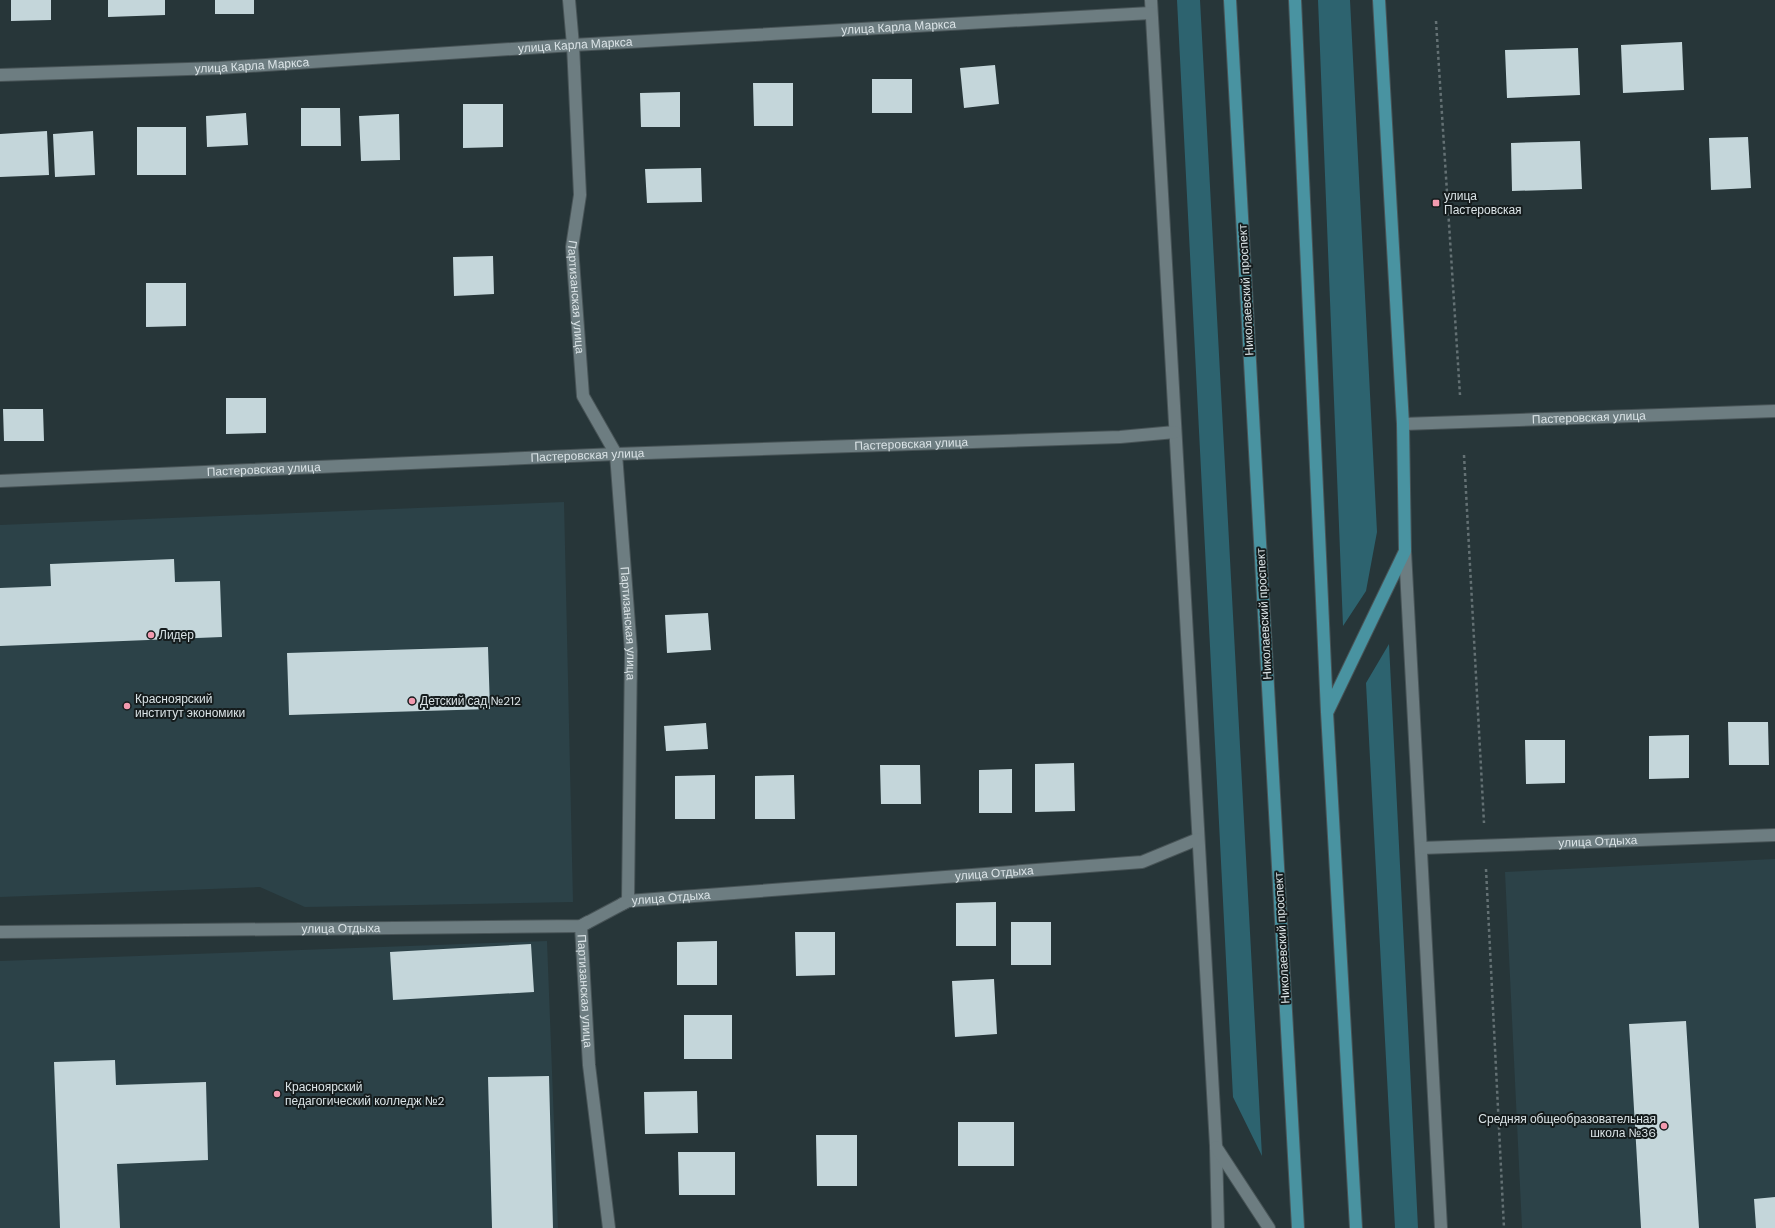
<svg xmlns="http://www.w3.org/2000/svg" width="1775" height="1228" viewBox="0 0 1775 1228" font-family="'DM Sans',sans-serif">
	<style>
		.built { fill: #2c4248 }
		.green { fill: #2d636f }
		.building { fill: #c4d6da }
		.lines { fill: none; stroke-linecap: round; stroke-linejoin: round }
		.minor-casing { stroke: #485457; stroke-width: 14 }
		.major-casing { stroke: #485457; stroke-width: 14 }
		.path { stroke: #647174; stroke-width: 2.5; stroke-dasharray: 3 3; stroke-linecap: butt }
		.minor { stroke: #6d7d81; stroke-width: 12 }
		.major { stroke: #4993a1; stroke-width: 12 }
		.poi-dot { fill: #f29aaf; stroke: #151c1d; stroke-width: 1.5 }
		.labels { text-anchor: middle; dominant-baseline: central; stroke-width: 4; stroke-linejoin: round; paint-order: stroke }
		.street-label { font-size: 12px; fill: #dae3e6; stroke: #151c1d }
		.poi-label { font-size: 12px; fill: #dae3e6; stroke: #151c1d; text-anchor: start }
	</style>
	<rect width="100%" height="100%" fill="#273639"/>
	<!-- built -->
	<path class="built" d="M 564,502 L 573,902 L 305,907 L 260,887 L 0,897 L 0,525 Z
		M 1775,859 L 1775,1228 L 1522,1228 L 1505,872 Z
		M 547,941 L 558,1228 L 0,1228 L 0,961 Z"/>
	<!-- green -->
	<path class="green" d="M 1177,0 L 1200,0 L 1262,1156 L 1233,1097 Z
		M 1318,0 L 1350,0 L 1377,532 L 1366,591 L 1343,626 Z
		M 1389,644 L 1418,1228 L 1395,1228 L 1366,683 Z"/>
	<!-- building -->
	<path class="building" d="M 11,0 L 51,0 L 51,20 L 11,21 Z
		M 108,0 L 165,0 L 165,15 L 108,17 Z
		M 215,0 L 254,0 L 254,14 L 215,14 Z
		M 1682,42 L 1684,90 L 1623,93 L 1621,45 Z
		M 1578,48 L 1580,95 L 1507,98 L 1505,50 Z
		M 995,65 L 999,104 L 964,108 L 960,68 Z
		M 872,79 L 912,79 L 912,113 L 872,113 Z
		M 753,83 L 793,83 L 793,126 L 754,126 Z
		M 680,92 L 680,127 L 641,127 L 640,93 Z
		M 463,104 L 503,104 L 503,147 L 463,148 Z
		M 301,108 L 340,108 L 341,146 L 301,146 Z
		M 246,113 L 248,145 L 207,147 L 206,116 Z
		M 399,114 L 400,160 L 361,161 L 359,116 Z
		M 137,127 L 186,127 L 186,175 L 137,175 Z
		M 47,131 L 49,175 L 0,177 L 0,134 Z
		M 93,131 L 95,175 L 55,177 L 53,134 Z
		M 1748,137 L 1751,188 L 1711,190 L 1709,138 Z
		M 1580,141 L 1582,189 L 1512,191 L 1511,143 Z
		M 701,168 L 702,202 L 647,203 L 645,169 Z
		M 493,256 L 494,294 L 454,296 L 453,257 Z
		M 146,283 L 186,283 L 186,326 L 146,327 Z
		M 226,398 L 266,398 L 266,433 L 226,434 Z
		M 3,409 L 43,409 L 44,441 L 4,441 Z
		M 174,559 L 175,582 L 220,581 L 222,637 L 0,646 L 0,588 L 51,586 L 50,564 Z
		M 708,613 L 711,650 L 667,653 L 665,615 Z
		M 488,647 L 490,709 L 289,715 L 287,653 Z
		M 1728,722 L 1768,722 L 1769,765 L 1729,765 Z
		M 706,723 L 708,749 L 666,751 L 664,726 Z
		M 1689,735 L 1689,778 L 1649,779 L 1649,736 Z
		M 1525,740 L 1565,740 L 1565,783 L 1526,784 Z
		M 1074,763 L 1075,811 L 1035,812 L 1035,764 Z
		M 880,765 L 920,765 L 921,804 L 881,804 Z
		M 1012,769 L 1012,813 L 979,813 L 979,770 Z
		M 715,775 L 715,819 L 675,819 L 675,776 Z
		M 794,775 L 795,819 L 755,819 L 755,776 Z
		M 996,902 L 996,946 L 956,946 L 956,903 Z
		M 1011,922 L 1051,922 L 1051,965 L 1011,965 Z
		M 795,932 L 835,932 L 835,975 L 796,976 Z
		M 717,941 L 717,985 L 677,985 L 677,942 Z
		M 531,944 L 534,992 L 393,1000 L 390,952 Z
		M 994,979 L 997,1034 L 955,1037 L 952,981 Z
		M 684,1015 L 732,1015 L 732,1059 L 684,1059 Z
		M 1686,1021 L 1699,1228 L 1641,1228 L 1629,1024 Z
		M 115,1060 L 116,1085 L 206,1082 L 208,1160 L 117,1164 L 120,1228 L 60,1228 L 54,1062 Z
		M 549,1076 L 553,1228 L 492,1228 L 488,1077 Z
		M 697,1091 L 698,1133 L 645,1134 L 644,1092 Z
		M 958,1122 L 1014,1122 L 1014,1166 L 958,1166 Z
		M 816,1135 L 857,1135 L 857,1186 L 817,1186 Z
		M 678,1152 L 735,1152 L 735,1195 L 679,1195 Z
		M 1775,1197 L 1775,1228 L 1756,1228 L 1754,1199 Z"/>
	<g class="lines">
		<!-- minor casing -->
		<g class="minor-casing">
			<g id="minor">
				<path id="s1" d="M 569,0 L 573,45 L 580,195 L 572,247 L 583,396 L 616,454 L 631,651 L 628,901 L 581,926 L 589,1065 L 609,1228"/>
				<path d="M 1151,0 L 1216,1146 L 1218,1228"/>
				<path id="s2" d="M 0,75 L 219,68 L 573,45 L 1151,13"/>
				<path id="s3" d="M 1403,424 L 1775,411"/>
				<path id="s4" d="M 0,481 L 616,454 L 1120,437 L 1175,432"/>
				<path d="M 1405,551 L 1441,1228"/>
				<path id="s5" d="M 1421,848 L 1775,835"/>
				<path id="s6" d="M 622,904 L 628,901 L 1142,862 L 1198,839"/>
				<path id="s7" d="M 0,932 L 581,926 L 588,922"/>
				<path d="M 1216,1147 L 1269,1228"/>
			</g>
		</g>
		<!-- major casing -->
		<g class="major-casing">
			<path id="major" d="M 1230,0 L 1298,1228
				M 1295,0 L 1327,712 L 1356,1228
				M 1328,711 L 1405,551 L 1403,424 L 1379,0"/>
		</g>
		<!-- path -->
		<path class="path" d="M 1436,21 L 1460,395
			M 1464,455 L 1484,823
			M 1486,869 L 1504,1228"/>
		<!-- minor -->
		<use href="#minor" class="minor"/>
		<!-- major -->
		<use href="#major" class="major"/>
	</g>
	<!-- markers -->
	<g class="poi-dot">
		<rect x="1432" y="199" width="8" height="8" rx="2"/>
		<circle cx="151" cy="635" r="4"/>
		<circle cx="412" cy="701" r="4"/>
		<circle cx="127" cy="706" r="4"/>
		<circle cx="277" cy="1094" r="4"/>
		<circle cx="1664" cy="1126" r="4"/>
	</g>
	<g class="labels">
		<!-- street labels -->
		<g class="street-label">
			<text stroke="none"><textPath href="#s2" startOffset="900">улица Карла Маркса</textPath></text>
			<text stroke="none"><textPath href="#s2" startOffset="576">улица Карла Маркса</textPath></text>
			<text stroke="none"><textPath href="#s2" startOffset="252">улица Карла Маркса</textPath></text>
			<text transform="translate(1246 290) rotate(-93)">Николаевский проспект</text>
			<text stroke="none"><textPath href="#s1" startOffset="298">Партизанская улица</textPath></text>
			<text stroke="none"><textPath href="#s3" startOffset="186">Пастеровская улица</textPath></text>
			<text stroke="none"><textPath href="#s4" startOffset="912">Пастеровская улица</textPath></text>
			<text stroke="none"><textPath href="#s4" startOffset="588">Пастеровская улица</textPath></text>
			<text stroke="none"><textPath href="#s4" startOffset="264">Пастеровская улица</textPath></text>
			<text transform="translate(1264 614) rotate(-93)">Николаевский проспект</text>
			<text stroke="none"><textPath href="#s1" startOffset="634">Партизанская улица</textPath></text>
			<text stroke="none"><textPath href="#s5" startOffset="177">улица Отдыха</textPath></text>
			<text stroke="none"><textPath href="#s6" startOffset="374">улица Отдыха</textPath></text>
			<text stroke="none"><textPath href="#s6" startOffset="50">улица Отдыха</textPath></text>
			<text stroke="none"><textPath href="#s7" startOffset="341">улица Отдыха</textPath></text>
			<text transform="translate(1282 938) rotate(-93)">Николаевский проспект</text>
			<text stroke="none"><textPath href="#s1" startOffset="1030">Партизанская улица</textPath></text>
		</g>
		<!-- poi labels -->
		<g class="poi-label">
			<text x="1444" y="196">улица<tspan x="1444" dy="14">Пастеровская</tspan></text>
			<text x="159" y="635">Лидер</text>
			<text x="135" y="699">Красноярский<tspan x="135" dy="14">институт экономики</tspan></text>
			<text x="420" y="701">Детский сад №212</text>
			<text x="285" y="1087">Красноярский<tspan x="285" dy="14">педагогический колледж №2</tspan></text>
			<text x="1656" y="1119" text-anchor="end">Средняя общеобразовательная<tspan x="1656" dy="14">школа №36</tspan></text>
		</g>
	</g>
</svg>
